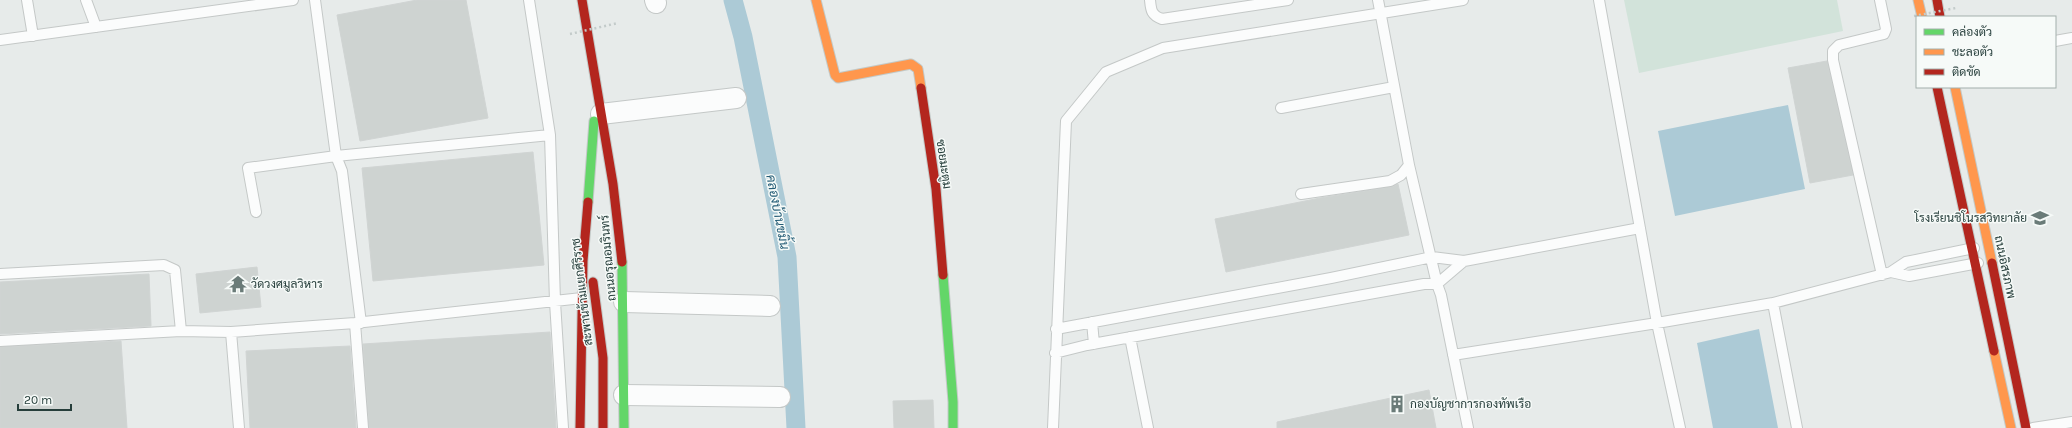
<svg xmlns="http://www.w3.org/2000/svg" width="2072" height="428" viewBox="0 0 2072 428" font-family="Karla,Sarabun,sans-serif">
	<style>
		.green { fill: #d2e3da }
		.water { fill: #accad6 }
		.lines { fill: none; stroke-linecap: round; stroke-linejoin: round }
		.canal { stroke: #accad6; stroke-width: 19 }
		.building { fill: #ced3d1; stroke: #d0d4d3 }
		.lane-casing { stroke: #c4c8c7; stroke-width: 12 }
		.street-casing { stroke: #c4c8c7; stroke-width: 22 }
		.fast-casing { stroke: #c3c9c7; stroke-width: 11 }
		.slow-casing { stroke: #c3c9c7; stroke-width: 11 }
		.jam-casing { stroke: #c3c9c7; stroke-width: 11 }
		.lane { stroke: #fbfcfc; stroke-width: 10 }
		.street { stroke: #fbfcfc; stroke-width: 20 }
		.fast { stroke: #63d668; stroke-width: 9 }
		.slow { stroke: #ff974d; stroke-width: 9 }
		.jam { stroke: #b3261e; stroke-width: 9 }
		.path-bridge { stroke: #c3cbca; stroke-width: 2.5; stroke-dasharray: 2 3; stroke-linecap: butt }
		.labels { text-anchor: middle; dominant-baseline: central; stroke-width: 3; stroke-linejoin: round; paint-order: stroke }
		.street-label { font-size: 12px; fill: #263e3b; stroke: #f6faf8 }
		.poi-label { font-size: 12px; fill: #263e3b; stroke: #f6faf8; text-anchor: start }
		.water-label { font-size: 13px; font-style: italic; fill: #245c76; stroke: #f6faf8 }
	</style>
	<rect width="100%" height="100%" fill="#e7ebea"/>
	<!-- green -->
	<path class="green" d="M 1624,0 L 1837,0 L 1843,31 L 1639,73 Z"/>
	<!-- water -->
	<path class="water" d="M 1788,105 L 1805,189 L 1675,216 L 1658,131 Z
		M 1759,329 L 1778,428 L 1713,428 L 1697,343 Z"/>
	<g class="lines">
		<!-- canal -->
		<path class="canal" d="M 733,0 L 743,37 L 787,257 L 796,428"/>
	</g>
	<!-- building -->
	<path class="building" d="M 417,0 L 466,0 L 488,118 L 360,141 L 337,15 Z
		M 1827,61 L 1853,175 L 1810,183 L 1788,68 Z
		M 533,152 L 544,265 L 373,281 L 362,168 Z
		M 1398,184 L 1409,235 L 1226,272 L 1215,219 L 1320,198 L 1391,187 Z
		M 257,267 L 261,307 L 200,313 L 196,274 Z
		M 149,274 L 151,326 L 0,334 L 0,282 Z
		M 550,332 L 556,428 L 369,428 L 363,344 Z
		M 121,341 L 127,428 L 0,428 L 0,347 Z
		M 350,346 L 356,428 L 250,428 L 246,351 Z
		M 1429,390 L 1436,428 L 1277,428 L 1277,422 Z
		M 933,400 L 934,428 L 894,428 L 893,401 Z"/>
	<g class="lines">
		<!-- lane casing -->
		<g class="lane-casing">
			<path id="lane" d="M 27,0 L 33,36
				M 86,0 L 96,27
				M 315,0 L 336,156 L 342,171 L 361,323
				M 529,0 L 550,135 L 555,302 L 563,428
				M 1150,0 C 1151,10 1151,15 1162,19 L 1288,0
				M 1599,0 L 1657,323 L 1680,428
				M 1880,0 L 1886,29 L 1884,34 L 1839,45 L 1833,51 L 1833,60 L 1882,275
				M 0,40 L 293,0
				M 2055,41 L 2072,38
				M 1281,108 L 1394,87
				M 1409,165 L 1437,284 L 1441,295 L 1468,428
				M 1301,194 L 1390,181 L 1401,175 L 1409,165 L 1378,0
				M 256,212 L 248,168 L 336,156 L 550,135
				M 1891,272 L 1909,276 L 1978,263
				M 0,274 L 164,265 L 175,270 L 181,331
				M 1773,303 L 1797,428
				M 1092,322 L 1094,344
				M 355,323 L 363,428
				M 1056,329 L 1331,278 L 1432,257 L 1464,261 L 1640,228
				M 231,332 L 239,428
				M 1130,337 L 1148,428
				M 0,341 L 181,331 L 231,332 L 355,323 L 582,298
				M 1055,353 L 1087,345 L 1424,284 L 1437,284 L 1464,261
				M 1453,355 L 1657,323 L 1773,303 L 1891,272 L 1906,262 L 1974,248
				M 1053,428 L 1066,121 L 1106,72 L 1163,48 L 1463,0
				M 2033,428 L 2072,422"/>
		</g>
		<!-- street casing -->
		<g class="street-casing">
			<path id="street" d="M 655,0 L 656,3
				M 601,114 L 736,98
				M 624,302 L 770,306
				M 624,395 L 780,397"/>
		</g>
		<!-- fast casing -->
		<g class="fast-casing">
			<path id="fast" d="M 588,202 L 594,121
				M 622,262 L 624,428
				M 943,275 L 953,402 L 953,428"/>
		</g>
		<!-- slow casing -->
		<g class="slow-casing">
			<path id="slow" d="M 816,0 L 835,75 L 838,78 L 911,64 L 918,69 L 921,88
				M 1918,0 L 1922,17
				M 1955,87 L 1992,263
				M 1994,351 L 2011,428"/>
		</g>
		<!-- jam casing -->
		<g class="jam-casing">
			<path id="jam" d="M 582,0 L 613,184 L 622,262
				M 1937,0 L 1940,17
				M 1937,87 L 1994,351
				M 921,88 L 936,189 L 943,275
				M 1992,263 L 2026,428
				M 593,282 L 603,358 L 603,428
				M 580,428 L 583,261 L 588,202"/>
		</g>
		<!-- lane -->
		<use href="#lane" class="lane"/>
		<!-- street -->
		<use href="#street" class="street"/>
		<!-- fast -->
		<use href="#fast" class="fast"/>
		<!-- slow -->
		<use href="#slow" class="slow"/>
		<!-- jam -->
		<use href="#jam" class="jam"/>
		<!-- path-bridge -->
		<path class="path-bridge" d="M 1914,16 L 1956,8
			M 570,34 L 618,23"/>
	</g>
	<!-- icons -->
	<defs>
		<g id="school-bare" transform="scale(1.38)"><path d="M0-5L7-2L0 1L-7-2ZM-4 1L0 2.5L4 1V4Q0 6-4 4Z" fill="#6a7b78" stroke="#f6faf8" stroke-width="2.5" paint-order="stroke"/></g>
		<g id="temple-bare" transform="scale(1.38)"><path d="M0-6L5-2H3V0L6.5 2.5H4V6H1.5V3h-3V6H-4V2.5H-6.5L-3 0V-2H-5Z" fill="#6a7b78" stroke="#f6faf8" stroke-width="2.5" paint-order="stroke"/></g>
		<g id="building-bare" transform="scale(1.38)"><path d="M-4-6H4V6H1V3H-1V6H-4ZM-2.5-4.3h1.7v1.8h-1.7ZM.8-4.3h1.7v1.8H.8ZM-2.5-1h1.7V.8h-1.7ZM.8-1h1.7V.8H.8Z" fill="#6a7b78" stroke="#f6faf8" stroke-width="2.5" paint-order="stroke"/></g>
	</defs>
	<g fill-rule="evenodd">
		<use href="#school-bare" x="2040" y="218"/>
		<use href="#temple-bare" x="238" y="284"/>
		<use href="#building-bare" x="1397" y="404"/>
	</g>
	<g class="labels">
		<!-- street labels -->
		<g class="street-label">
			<text transform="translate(944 164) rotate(82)">ซอยมะตูม</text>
			<text transform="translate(608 258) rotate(-95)">ถนนอรุณอมรินทร์</text>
			<text transform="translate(2005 267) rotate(78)">ถนนอิสรภาพ</text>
			<text transform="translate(582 292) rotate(-97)">สะพานข้ามแยกศิริราช</text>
		</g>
		<!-- poi labels -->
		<g class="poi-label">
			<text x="2027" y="218" text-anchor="end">โรงเรียนชิโนรสวิทยาลัย</text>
			<text x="251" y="284">วัดวงศมูลวิหาร</text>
			<text x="1410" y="404">กองบัญชาการกองทัพเรือ</text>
		</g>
		<!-- water labels -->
		<g class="water-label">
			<text transform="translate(778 212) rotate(79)">คลองบ้านขมิ้น</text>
		</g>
	</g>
	<!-- legend -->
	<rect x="1916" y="16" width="140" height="72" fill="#f6faf8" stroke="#a3afac"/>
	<rect x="1924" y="29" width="20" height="6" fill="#63d668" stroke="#a3afac"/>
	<text x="1952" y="36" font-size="12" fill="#263e3b">คล่องตัว</text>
	<rect x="1924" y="49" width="20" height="6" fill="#ff974d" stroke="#a3afac"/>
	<text x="1952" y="56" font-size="12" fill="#263e3b">ชะลอตัว</text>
	<rect x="1924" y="69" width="20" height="6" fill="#b3261e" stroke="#a3afac"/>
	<text x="1952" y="76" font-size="12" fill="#263e3b">ติดขัด</text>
	<!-- scale -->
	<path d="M18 404v6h53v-6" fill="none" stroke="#263e3b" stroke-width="2"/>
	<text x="24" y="404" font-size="12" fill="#263e3b" stroke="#f6faf8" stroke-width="3" paint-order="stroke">20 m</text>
</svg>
